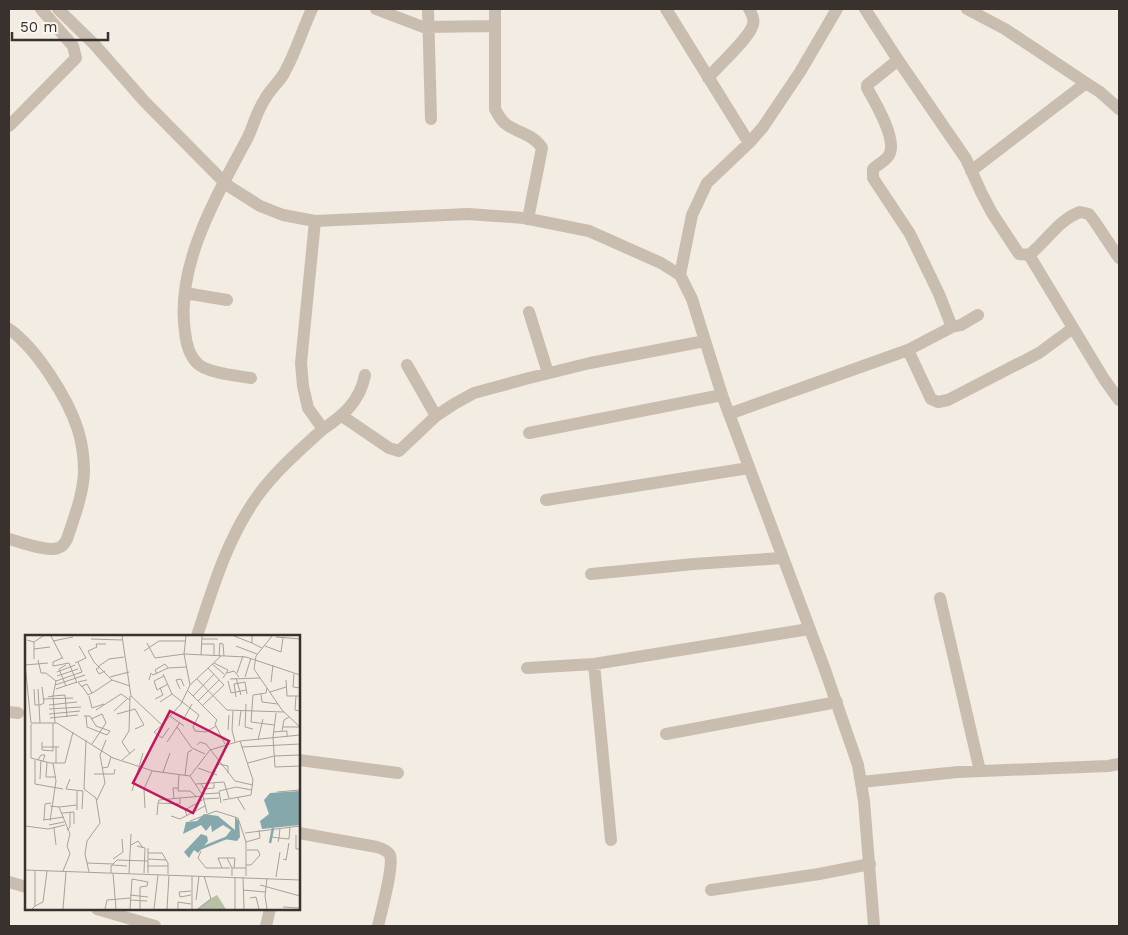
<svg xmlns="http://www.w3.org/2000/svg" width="1128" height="935" viewBox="0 0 1128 935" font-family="'Work Sans',sans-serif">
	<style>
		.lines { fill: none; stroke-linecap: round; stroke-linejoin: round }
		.minor { stroke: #c9bdb0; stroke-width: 12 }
		.tertiary { stroke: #c9bdb0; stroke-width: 12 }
		.inset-river { fill: none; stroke: #85a8ac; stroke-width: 2.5 }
		.inset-road { fill: none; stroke: #a8a19a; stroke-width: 1 }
		.view { fill: #c2185b; fill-opacity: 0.15; stroke: #c2185b; stroke-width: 2.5 }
		.inset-edge { fill: none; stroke: #39312d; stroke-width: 2.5 }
	</style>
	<rect width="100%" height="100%" fill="#f2ece3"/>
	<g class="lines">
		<!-- minor -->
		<path class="minor" d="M 376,9 L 423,27 L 495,26
			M 428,9 L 431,119
			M 495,9 L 495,109 C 498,115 501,121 507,125 C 519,133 534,135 542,148 L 528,219
			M 666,9 L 749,143
			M 865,9 L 898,60 L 966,159 L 981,192 L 992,213 L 1019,254 L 1029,255 C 1047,241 1058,220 1080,212 L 1089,214 L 1095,222 L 1119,258
			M 967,9 L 1005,29 L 1086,83 L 1100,92 L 1119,109
			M 898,60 L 867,85 L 867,88 C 875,102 896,137 890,153 C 888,160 878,164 873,169 L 873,178 L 910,234 L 939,294 L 952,327
			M 708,78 C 718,66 747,40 752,27 C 755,22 752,14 749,9
			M 9,126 L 76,58 L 73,46 L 41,9
			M 971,171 L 1086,83
			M 1029,255 L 1104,379 L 1119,400
			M 680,275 L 692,215 L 707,183 L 749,143 L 763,127 L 800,72 L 837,9
			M 185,293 L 227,300
			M 529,312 L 548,373
			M 9,329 C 36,348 68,398 78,430 C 82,443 84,458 84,472 C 83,495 74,518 67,539 C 65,543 62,547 58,548 C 47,552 20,542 9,539
			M 908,350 L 931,399 L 938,402 L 948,400 L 1039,353 L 1073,328
			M 407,365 L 436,416
			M 251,378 C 238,376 206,373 197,363 C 189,355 186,342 185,332 C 175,264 218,194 248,137 C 254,124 257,111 265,99 C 270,90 278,83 283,75 C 294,57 303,28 312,9
			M 729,414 L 908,350 L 952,327 L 961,325 L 978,315
			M 342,416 L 389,448 L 399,451 L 436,416 L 454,404 L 474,393 L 529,378 L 590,363 L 705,341
			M 323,429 C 344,415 360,401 365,375
			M 529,433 L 722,395
			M 546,500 L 749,468
			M 591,574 L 694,564 L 782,558
			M 940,598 L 980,771
			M 197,636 C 213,587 228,536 259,494 C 277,470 301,449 323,429 L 308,408 L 303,386 L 301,363 L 315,221
			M 594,664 L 611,840
			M 527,668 L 594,664 L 809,629
			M 9,712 L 18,713
			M 666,734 L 837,702
			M 299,760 L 398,773
			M 861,782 L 958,772 L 1108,766 L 1119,764
			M 299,833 L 377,847 C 382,849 387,850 390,855 C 394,866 381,913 378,926
			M 9,882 L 26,887
			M 711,890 L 819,874 L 870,864
			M 97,909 L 155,926
			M 266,926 L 270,909"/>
		<!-- tertiary -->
		<path class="tertiary" d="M 58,9 L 94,44 L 145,102 L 223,181 L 230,187 L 260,206 L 283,215 L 315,221 L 468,214 L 524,218 L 589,231 L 661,263 L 680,275 L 692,299 L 722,395 L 824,667 L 858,765 L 864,801 L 874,926"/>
	</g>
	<!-- overview -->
	<g transform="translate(25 635)">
		<rect width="275" height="275" fill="#f2ece3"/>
		<path d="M 192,260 L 201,274 L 172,274 L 185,264 Z" fill="#b5c0a4"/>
		<path d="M 275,156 L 275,190 L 237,194 L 235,186 L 244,179 L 239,165 L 245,158 ZM 179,179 L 193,181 L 210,195 L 210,182 L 214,186 L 215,202 L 212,206 L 199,204 L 206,195 L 198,190 L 187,197 L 186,190 L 181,196 L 176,190 L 158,199 L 161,187 L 172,186 ZM 176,199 L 182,201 L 183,206 L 173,218 L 169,215 L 164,223 L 159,217 Z" fill="#85a8ac"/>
		<path class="inset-river" d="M 245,208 L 248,193M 174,214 L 201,203"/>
		<path class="inset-road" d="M 26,1 L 38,24M 97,1 L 106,61 L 137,90 L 156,69 L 165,50 L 196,21M 161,1 L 159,19 L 165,50M 209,1 L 227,8M 227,1 L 227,8 L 237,13M 247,1 L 231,21 L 229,34 L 257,75 L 275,92M 251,2 L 275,4M 66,4 L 97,5M 177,4 L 193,4M 2,5 L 9,7 L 18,1M 28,6 L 48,2M 9,7 L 9,24M 122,8 L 130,23 L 159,19 L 221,22 L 275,40M 81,9 L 71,9 L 72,12 L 63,16 L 69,27 L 87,45 L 105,51M 176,9 L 189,9 L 189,21M 211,11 L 232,19M 240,11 L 256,17 L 258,3M 9,14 L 25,12M 119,16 L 134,6 L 161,6M 176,20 L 177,1M 194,21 L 195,8 L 198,9 L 199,21M 37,23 L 28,27 L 28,31 L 44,28 L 52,48M 13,25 L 16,38 L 21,38 L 31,46 L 28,61 L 23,62M 50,28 L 61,23 L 54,11M 189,28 L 203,35 L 198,43M 0,29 L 6,88 L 32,88 L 88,123 L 128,136 L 165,141 L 185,115 L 215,106 L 275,100M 187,29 L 199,39M 0,30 L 23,28M 74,31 L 84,24 L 99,22M 75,32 L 71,34 L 74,39 L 80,36M 32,37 L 50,30M 202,38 L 209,36 L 214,42M 212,38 L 218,21M 132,39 L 130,35 L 140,29 L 143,33M 269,39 L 268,52 L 275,53M 32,41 L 53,34M 139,41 L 129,46 L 132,55 L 143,49M 85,42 L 104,37M 220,42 L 226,23M 211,43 L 216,60M 172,44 L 202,75 L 259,77M 205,44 L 235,43M 124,45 L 126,38 L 128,40 L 143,33 L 161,32M 261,45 L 262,61 L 275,61M 31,46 L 57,37 L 53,27M 203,46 L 206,58 L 221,55M 246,47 L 248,30M 30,50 L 60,40M 41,51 L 34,34 L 41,30M 57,52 L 53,47 L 62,45M 242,53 L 241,58 L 228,60 L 226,87 L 249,90M 9,54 L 10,70 L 15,70M 13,54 L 15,88M 31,54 L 52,47M 155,54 L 151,45 L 156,44 L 159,51M 162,55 L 192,85 L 190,89 L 200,109M 245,57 L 261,52M 67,58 L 62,49 L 57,51 L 63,60 L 69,57 L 87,45M 147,59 L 174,80 L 168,92 L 170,96 L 181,97 L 191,91M 236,59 L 237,67 L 253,69M 64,61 L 67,73 L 79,69M 168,61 L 189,39M 271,61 L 270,75 L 274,76M 211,62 L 209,49 L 220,47 L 222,59M 18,64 L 48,63M 130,64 L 138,60 L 135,53M 173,66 L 194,45M 135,67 L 147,59 L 138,39M 221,69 L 220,92 L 228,94M 15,70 L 19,68 L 17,52M 24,70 L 52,67M 177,71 L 199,50 L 183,33M 24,74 L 56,72M 71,75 L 96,59 L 105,65M 89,76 L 102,64M 208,76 L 207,95 L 210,107M 24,79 L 55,76M 92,79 L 110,74 L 119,90 L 110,94M 59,81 L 65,81 L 71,91 L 85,96 L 82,100 L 62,92 L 61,81M 145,81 L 159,91M 25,83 L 53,80M 66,84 L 77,79 L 81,88 L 67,109M 158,85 L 167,69M 155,87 L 152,92 L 167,113 L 180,119M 30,88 L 28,61 L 40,60 L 42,82M 6,89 L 6,123 L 25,128 L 40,128 L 48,97M 137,90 L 129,97 L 137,103 L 144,93M 214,91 L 216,75M 258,92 L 274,92M 203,95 L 204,80M 257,96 L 259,85 L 264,82M 248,97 L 262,96 L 262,102M 248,102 L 250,132 L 275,131M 248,102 L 251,78M 61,105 L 59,154 L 71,163 L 75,188 L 62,206 L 60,219 L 64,237M 233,105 L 238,84M 17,107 L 17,115 L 28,116 L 28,88M 142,107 L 152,92M 172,110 L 175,107 L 181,109 L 210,146 L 228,150M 17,112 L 34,112M 217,112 L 275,109M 105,119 L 97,107 L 104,96 L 105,61M 10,125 L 10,149 L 38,154M 13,125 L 16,120 L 20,120 L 18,126M 97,125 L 110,114M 22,127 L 21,142 L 31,142M 31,128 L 31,112M 223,128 L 249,121 L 275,120M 77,133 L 83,132 L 86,122M 173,133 L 192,140M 138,137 L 145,118M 187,137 L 194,129 L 203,131 L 203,138M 69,139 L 89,139 L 90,134M 160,140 L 163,117 L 167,115M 165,141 L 178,161 L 182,178M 15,144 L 16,125M 45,144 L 41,154 L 58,156M 171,149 L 199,147 L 204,163M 176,149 L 179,154 L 189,153 L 189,148M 107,156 L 118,118M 153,156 L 165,156 L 171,161M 153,156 L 154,139M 252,157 L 275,155M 177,159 L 194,158M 212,162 L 220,175M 149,164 L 148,153 L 153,153M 72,165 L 80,148 L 75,120 L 81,105M 198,165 L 226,160 L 228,145 L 215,106M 133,168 L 134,165 L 155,163M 196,168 L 194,156 L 211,152 L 227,155M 25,171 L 34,172 L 45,199 L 42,211 L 45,219 L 38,236M 34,172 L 52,170M 120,173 L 119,154 L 127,136M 57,174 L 58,156M 52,175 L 52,156M 37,178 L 49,177 L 49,189M 132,180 L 133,168 L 155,169 L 155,163 L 178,161M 146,181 L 155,184 L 180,171M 162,181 L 160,175 L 179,164 L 194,163M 18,185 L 39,182M 19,185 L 20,169 L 26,168M 25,186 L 31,146 L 28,128M 165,186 L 191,176 L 213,183 L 221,207 L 221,241M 24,190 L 39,187M 0,191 L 23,194 L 40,190M 29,193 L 31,210M 42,195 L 45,192 L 45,177M 220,198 L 275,191M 271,200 L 271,214 L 275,214M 247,202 L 254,203 L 255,193M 221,207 L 235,203 L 234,195M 253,207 L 254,203 L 264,204 L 265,192M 106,210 L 113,206 L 118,213M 112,211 L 120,213 L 119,238M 176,216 L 173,223 L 181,233 L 205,233M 123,218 L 137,218 L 143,228 L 143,239M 202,223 L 210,223 L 209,233M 88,224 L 98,217 L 97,204M 123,224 L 141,225M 258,224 L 261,225 L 264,208M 62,228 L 88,229M 87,230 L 102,231M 221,230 L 226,230 L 235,220 L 233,215 L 222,215M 122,231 L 143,231M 197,233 L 193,223 L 202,223 L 207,233M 0,235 L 275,245M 86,238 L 86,231 L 92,225 L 123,226M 88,238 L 91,274M 104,238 L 106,199M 123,238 L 123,213M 207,241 L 207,233 L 221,233M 218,242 L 219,274M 251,242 L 255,217M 242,243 L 240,261 L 242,274M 107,244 L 123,247 L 122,251 L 115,252 L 115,274M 235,250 L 275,261M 218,255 L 240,257M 166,256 L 154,257 L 155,262 L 166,260M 105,260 L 123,262M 225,263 L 231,262 L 234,274M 105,265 L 122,266M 171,265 L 174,241M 10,271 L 18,267 L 22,236M 258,272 L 274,273M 7,274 L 10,271 L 10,236M 38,274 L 41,237M 80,274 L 82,265 L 105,263M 105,274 L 107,244M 129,274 L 133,240M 142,274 L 144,240M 153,274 L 153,267 L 166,269M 167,274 L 167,241M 173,274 L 186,264 L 179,241M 210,274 L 210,242"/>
		<path class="view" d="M 145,76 L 204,106 L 168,178 L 108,148 Z"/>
		<rect width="275" height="275" class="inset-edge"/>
	</g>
	<!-- border -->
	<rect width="1128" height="935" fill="none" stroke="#39312d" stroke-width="20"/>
	<!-- scale -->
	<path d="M12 32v8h96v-8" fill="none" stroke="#39312d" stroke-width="2.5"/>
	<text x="20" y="32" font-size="15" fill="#39312d" stroke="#f9f5ef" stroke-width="4" paint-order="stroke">50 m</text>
</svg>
